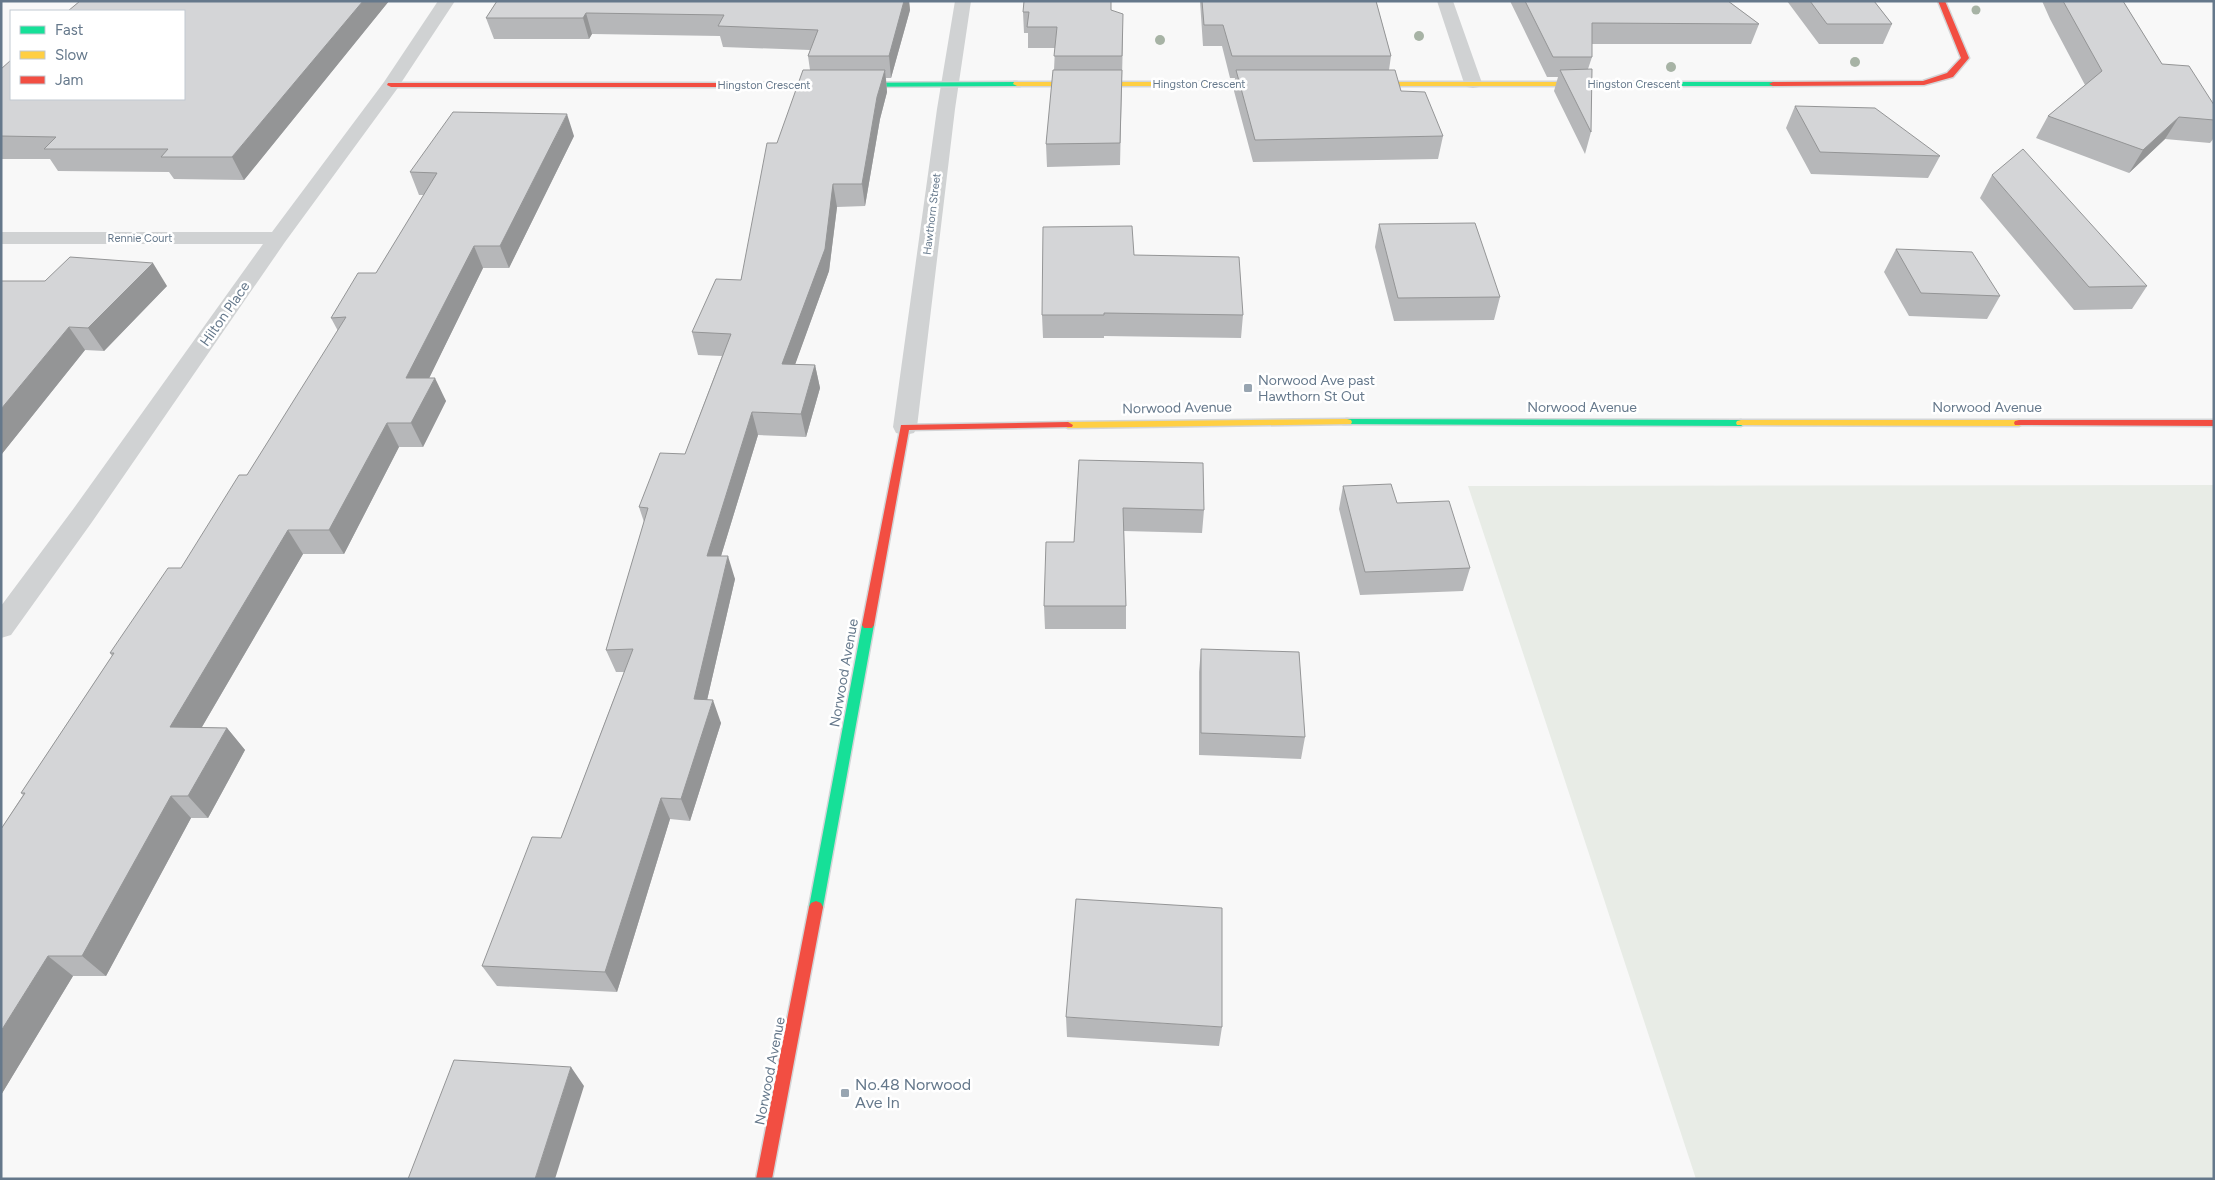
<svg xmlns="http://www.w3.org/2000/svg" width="2215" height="1180" viewBox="0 0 2215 1180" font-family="Figtree,sans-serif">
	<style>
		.green { fill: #e8ece6 }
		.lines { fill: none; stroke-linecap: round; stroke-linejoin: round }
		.fast-casing { stroke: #d3d5d7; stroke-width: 3 }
		.slow-casing { stroke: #d3d5d7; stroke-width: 3 }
		.jam-casing { stroke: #d3d5d7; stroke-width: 3 }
		.street { fill: #d0d2d3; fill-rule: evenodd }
		.fast { fill: #16e098; fill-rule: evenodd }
		.slow { fill: #ffcf43; fill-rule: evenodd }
		.jam { fill: #f24e42; fill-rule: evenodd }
		.tree { fill: #a7b3a5 }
		.wall { fill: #b6b7b9 }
		.shaded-wall { fill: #949596 }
		.building { fill: #d4d5d7; stroke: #949596 }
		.poi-dot { fill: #98a5b1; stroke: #fff; stroke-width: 2 }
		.labels { text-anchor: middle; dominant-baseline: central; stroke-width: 5; stroke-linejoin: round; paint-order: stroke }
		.far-street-label { font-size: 11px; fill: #65788b; stroke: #fff }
		.street-label { font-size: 14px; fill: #65788b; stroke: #fff }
		.poi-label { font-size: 14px; fill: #65788b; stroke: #fff; text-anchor: start }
		.near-poi-label { font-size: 16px; fill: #65788b; stroke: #fff; text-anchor: start }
	</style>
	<rect width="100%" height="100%" fill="#f8f8f8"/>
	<!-- green -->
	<path class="green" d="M 2214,485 L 2214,1179 L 1696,1179 L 1468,486 Z"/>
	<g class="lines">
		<!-- fast casing -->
		<g class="fast-casing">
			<path id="fast" d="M 1017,82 L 1021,84 L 1020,86 L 818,87 L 814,85 L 818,83 Z
				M 1581,82 L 1773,82 L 1777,84 L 1773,86 L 1581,86 Z
				M 1347,419 L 1741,420 L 1746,423 L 1741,426 L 1343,424 L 1342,422 L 1343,420 Z
				M 868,621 L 872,622 L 874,625 L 823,907 L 821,911 L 816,913 L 811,911 L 809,907 L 862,625 L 864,622 Z"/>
		</g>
		<!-- slow casing -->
		<g class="slow-casing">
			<path id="slow" d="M 1014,82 L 1273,82 L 1277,84 L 1273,86 L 1017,86 L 1013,84 Z
				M 1358,82 L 1584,82 L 1588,84 L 1584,86 L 1358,86 Z
				M 1347,419 L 1351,420 L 1352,422 L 1351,424 L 1068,428 L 1063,425 L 1068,422 Z
				M 1741,420 L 2019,420 L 2024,423 L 2019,426 L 1737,425 L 1736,423 L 1737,421 Z"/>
		</g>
		<!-- jam casing -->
		<g class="jam-casing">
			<path id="jam" d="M 1938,1 L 1945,1 L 1969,58 L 1953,77 L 1924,85 L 1773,86 L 1769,84 L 1773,82 L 1923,81 L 1947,73 L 1961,58 Z
				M 388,83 L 818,83 L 822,85 L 818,87 L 391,87 L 387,85 Z
				M 2019,420 L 2214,420 L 2214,426 L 2015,425 L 2014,423 L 2015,421 Z
				M 1068,422 L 1073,425 L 1072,427 L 909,430 L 874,625 L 872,628 L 864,628 L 862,625 L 901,425 Z
				M 816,901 L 821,903 L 823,907 L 772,1179 L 756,1179 L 809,907 L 811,903 Z"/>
		</g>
		<!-- street -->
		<path class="street" d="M 438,1 L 455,1 L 397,89 L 285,242 L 92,522 L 11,635 L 1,638 L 1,606 L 74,508 L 263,244 L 1,244 L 1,232 L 272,232 L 384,82 Z
			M 955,1 L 971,1 L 955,109 L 917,427 L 914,433 L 905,435 L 896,433 L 893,427 L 937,109 Z
			M 1437,1 L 1453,1 L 1482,83 L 1479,87 L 1473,88 L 1467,87 L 1464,83 Z"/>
		<!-- fast -->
		<use href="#fast" class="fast"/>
		<!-- slow -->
		<use href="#slow" class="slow"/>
		<!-- jam -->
		<use href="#jam" class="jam"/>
	</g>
	<!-- trees -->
	<g class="tree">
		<circle cx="1976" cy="10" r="4.5"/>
		<circle cx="1419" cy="36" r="5"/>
		<circle cx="1160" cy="40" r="5"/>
		<circle cx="1855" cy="62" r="5"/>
		<circle cx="1671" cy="67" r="5"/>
	</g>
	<!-- wall -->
	<path class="wall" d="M 80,1 L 389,1 L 244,180 L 174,179 L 169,172 L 58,171 L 50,159 L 1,159 L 1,69 Z
		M 497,1 L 909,1 L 910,10 L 891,78 L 886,78 L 887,92 L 880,119 L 865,206 L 837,207 L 829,271 L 795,364 L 815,365 L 820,388 L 806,437 L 758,435 L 721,556 L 735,579 L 707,700 L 721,723 L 690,821 L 670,819 L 617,992 L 497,986 L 482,966 L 561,838 L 624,672 L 616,672 L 606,650 L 644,522 L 639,507 L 685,454 L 722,356 L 698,355 L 692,332 L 741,280 L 777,143 L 810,70 L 808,56 L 810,50 L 723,47 L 720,36 L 592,34 L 589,39 L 494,39 L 486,18 Z
		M 1200,1 L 1376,1 L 1391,56 L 1389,70 L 1401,91 L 1443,136 L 1438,159 L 1253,162 L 1234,91 L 1235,78 L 1230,78 L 1222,46 L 1203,46 Z
		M 1510,1 L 1728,1 L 1759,24 L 1751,44 L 1592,44 L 1592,57 L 1588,69 L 1591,132 L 1585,154 L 1554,91 L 1558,77 L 1547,77 Z
		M 1787,1 L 1874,1 L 1892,24 L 1883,44 L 1819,44 Z
		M 2042,1 L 2123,1 L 2162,64 L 2214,105 L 2214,138 L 2210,143 L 2165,139 L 2129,173 L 2036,138 L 2048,116 L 2085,85 L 2050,19 Z
		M 1111,10 L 1123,35 L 1120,165 L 1047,167 L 1046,144 L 1054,70 L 1055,48 L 1028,48 L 1028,33 L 1024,33 L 1023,12 Z
		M 1795,106 L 1940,156 L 1928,178 L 1811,174 L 1786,128 Z
		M 574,136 L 509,268 L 483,268 L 429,378 L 446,401 L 423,447 L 399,447 L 344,554 L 303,554 L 202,727 L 227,728 L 245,750 L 208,818 L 191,818 L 106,976 L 73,976 L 1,1095 L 1,829 L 23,795 L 21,793 L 112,656 L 110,653 L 181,568 L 247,475 L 338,331 L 331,318 L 376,273 L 424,195 L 419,195 L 410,172 Z
		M 1992,175 L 2147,286 L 2132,309 L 2074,310 L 1980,198 Z
		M 1379,224 L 1500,297 L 1494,320 L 1394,321 L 1375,247 Z
		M 1896,249 L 2000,296 L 1987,319 L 1909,316 L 1884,272 Z
		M 1134,255 L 1243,315 L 1241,338 L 1104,336 L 1104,338 L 1043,338 L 1042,315 Z
		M 1,281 L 167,286 L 104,351 L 85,350 L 1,455 Z
		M 1079,460 L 1204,510 L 1202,533 L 1124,531 L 1126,606 L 1126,629 L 1045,629 L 1044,606 L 1074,542 Z
		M 1343,486 L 1397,503 L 1470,568 L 1463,591 L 1360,595 L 1339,509 Z
		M 1201,649 L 1305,737 L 1301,759 L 1199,755 L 1199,672 Z
		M 1066,1017 L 1222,1027 L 1219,1046 L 1067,1037 Z"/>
	<!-- shaded-wall -->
	<path class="shaded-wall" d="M 363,1 L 389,1 L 244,180 L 232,157 Z
		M 904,1 L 909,1 L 910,10 L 891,78 L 889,56 Z
		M 586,13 L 592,34 L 589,39 L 583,18 Z
		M 885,70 L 887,92 L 880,119 L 865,206 L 862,184 L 877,97 Z
		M 567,114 L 574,136 L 509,268 L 500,246 Z
		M 2179,117 L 2165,139 L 2129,173 L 2143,150 Z
		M 833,184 L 837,207 L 829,271 L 787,387 L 782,364 Z
		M 474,246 L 483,268 L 418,401 L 406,378 Z
		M 153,263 L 167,286 L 104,351 L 88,328 Z
		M 69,327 L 85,350 L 1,455 L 1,409 Z
		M 815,365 L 820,388 L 806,437 L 801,414 Z
		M 435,378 L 446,401 L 423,447 L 411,423 Z
		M 752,412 L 758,435 L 714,579 L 707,556 Z
		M 387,423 L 399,447 L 344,554 L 329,530 Z
		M 288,530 L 303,554 L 189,749 L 170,727 Z
		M 728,556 L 735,579 L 702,722 L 694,699 Z
		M 713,700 L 721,723 L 690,821 L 681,799 Z
		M 227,728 L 245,750 L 208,818 L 188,796 Z
		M 171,796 L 191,818 L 106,976 L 82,956 Z
		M 661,798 L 670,819 L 617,992 L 605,972 Z
		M 48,956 L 73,976 L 1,1095 L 1,1031 Z
		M 571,1067 L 584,1086 L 555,1179 L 535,1179 Z"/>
	<!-- building -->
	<path class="building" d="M 80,1 L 363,1 L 232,157 L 161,157 L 168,149 L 44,149 L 56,137 L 1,136 L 1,69 L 11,60 L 11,99 L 184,99 L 184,11 L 68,11 Z
		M 497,1 L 904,1 L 889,56 L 808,56 L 818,30 L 718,26 L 724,15 L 586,13 L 583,18 L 486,18 Z
		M 1024,1 L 1111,1 L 1111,10 L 1123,14 L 1122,56 L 1054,56 L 1057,27 L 1027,27 L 1029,12 L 1023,12 Z
		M 1202,1 L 1376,1 L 1391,56 L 1232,56 L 1223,25 L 1204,25 Z
		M 1525,1 L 1728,1 L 1759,24 L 1592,23 L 1592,57 L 1553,57 Z
		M 1810,1 L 1874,1 L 1892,24 L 1827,24 Z
		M 2063,1 L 2123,1 L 2162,64 L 2189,66 L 2214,105 L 2214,120 L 2179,117 L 2143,150 L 2048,116 L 2102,71 Z
		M 1592,69 L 1591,132 L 1560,70 Z
		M 803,70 L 885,70 L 877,97 L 862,184 L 833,184 L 825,249 L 782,364 L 815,365 L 801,414 L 752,412 L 707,556 L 728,556 L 694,699 L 713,700 L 681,799 L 661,798 L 605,972 L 482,966 L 532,837 L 561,838 L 633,649 L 606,650 L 648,508 L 639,507 L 660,453 L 685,454 L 731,334 L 692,332 L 716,279 L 741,280 L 767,143 L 777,143 Z
		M 1053,70 L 1122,70 L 1120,143 L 1046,144 Z
		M 1236,70 L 1395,70 L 1401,91 L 1425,92 L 1443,136 L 1255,140 Z
		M 1795,106 L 1875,108 L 1940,156 L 1820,152 Z
		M 453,112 L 567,114 L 500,246 L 474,246 L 406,378 L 435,378 L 411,423 L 387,423 L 329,530 L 288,530 L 170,727 L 227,728 L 188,796 L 171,796 L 82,956 L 48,956 L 1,1031 L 1,829 L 25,793 L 21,793 L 114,653 L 110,653 L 168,568 L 181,568 L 239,475 L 247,475 L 346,317 L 331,318 L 358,273 L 376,273 L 437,173 L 410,172 Z
		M 2023,149 L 2147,286 L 2089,287 L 1992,175 Z
		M 1475,223 L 1500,297 L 1398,298 L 1379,224 Z
		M 1132,226 L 1134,255 L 1239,257 L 1243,315 L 1104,313 L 1104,315 L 1042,315 L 1043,227 Z
		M 1896,249 L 1972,252 L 2000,296 L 1921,293 Z
		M 70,257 L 153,263 L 88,328 L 69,327 L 1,409 L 1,281 L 45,281 Z
		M 1079,460 L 1203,463 L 1204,510 L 1123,508 L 1126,606 L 1044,606 L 1046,542 L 1074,542 Z
		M 1391,484 L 1397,503 L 1449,501 L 1470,568 L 1365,572 L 1343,486 Z
		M 1201,649 L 1299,652 L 1305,737 L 1201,733 Z
		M 1076,899 L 1222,908 L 1222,1027 L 1066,1017 Z
		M 454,1060 L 571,1067 L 535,1179 L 408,1179 Z"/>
	<!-- markers -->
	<g class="poi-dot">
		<rect x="1243" y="383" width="10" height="10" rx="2.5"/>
		<rect x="840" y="1088" width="10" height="10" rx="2.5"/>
	</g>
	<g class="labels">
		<!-- far-street labels -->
		<g class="far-street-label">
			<text x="1199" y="84">Hingston Crescent</text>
			<text x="1634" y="84">Hingston Crescent</text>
			<text x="764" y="85">Hingston Crescent</text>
			<text transform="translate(932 214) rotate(-83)">Hawthorn Street</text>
			<text x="140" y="238">Rennie Court</text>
		</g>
		<!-- street labels -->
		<g class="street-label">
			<text transform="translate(225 314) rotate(-55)">Hilton Place</text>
			<text x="1582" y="407">Norwood Avenue</text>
			<text x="1987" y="407">Norwood Avenue</text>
			<text transform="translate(1177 408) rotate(-1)">Norwood Avenue</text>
			<text transform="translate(844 673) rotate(-80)">Norwood Avenue</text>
			<text transform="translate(770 1071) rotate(-79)">Norwood Avenue</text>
		</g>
		<!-- poi labels -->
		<g class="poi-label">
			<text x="1258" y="380">Norwood Ave past<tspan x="1258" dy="16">Hawthorn St Out</tspan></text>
		</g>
		<!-- near-poi labels -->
		<g class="near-poi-label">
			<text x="855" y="1084">No.48 Norwood<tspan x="855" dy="18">Ave In</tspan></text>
		</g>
	</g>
	<!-- border -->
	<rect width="2215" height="1180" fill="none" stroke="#65788b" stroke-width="5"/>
	<!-- legend -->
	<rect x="10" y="10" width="175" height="90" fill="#ffffff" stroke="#c1c9d1"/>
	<rect x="20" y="26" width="25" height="8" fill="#16e098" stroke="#c1c9d1"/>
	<text x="55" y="35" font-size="15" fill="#65788b">Fast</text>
	<rect x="20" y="51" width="25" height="8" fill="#ffcf43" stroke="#c1c9d1"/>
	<text x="55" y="60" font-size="15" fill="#65788b">Slow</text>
	<rect x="20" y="76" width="25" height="8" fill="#f24e42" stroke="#c1c9d1"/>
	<text x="55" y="85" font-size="15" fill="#65788b">Jam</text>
</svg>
